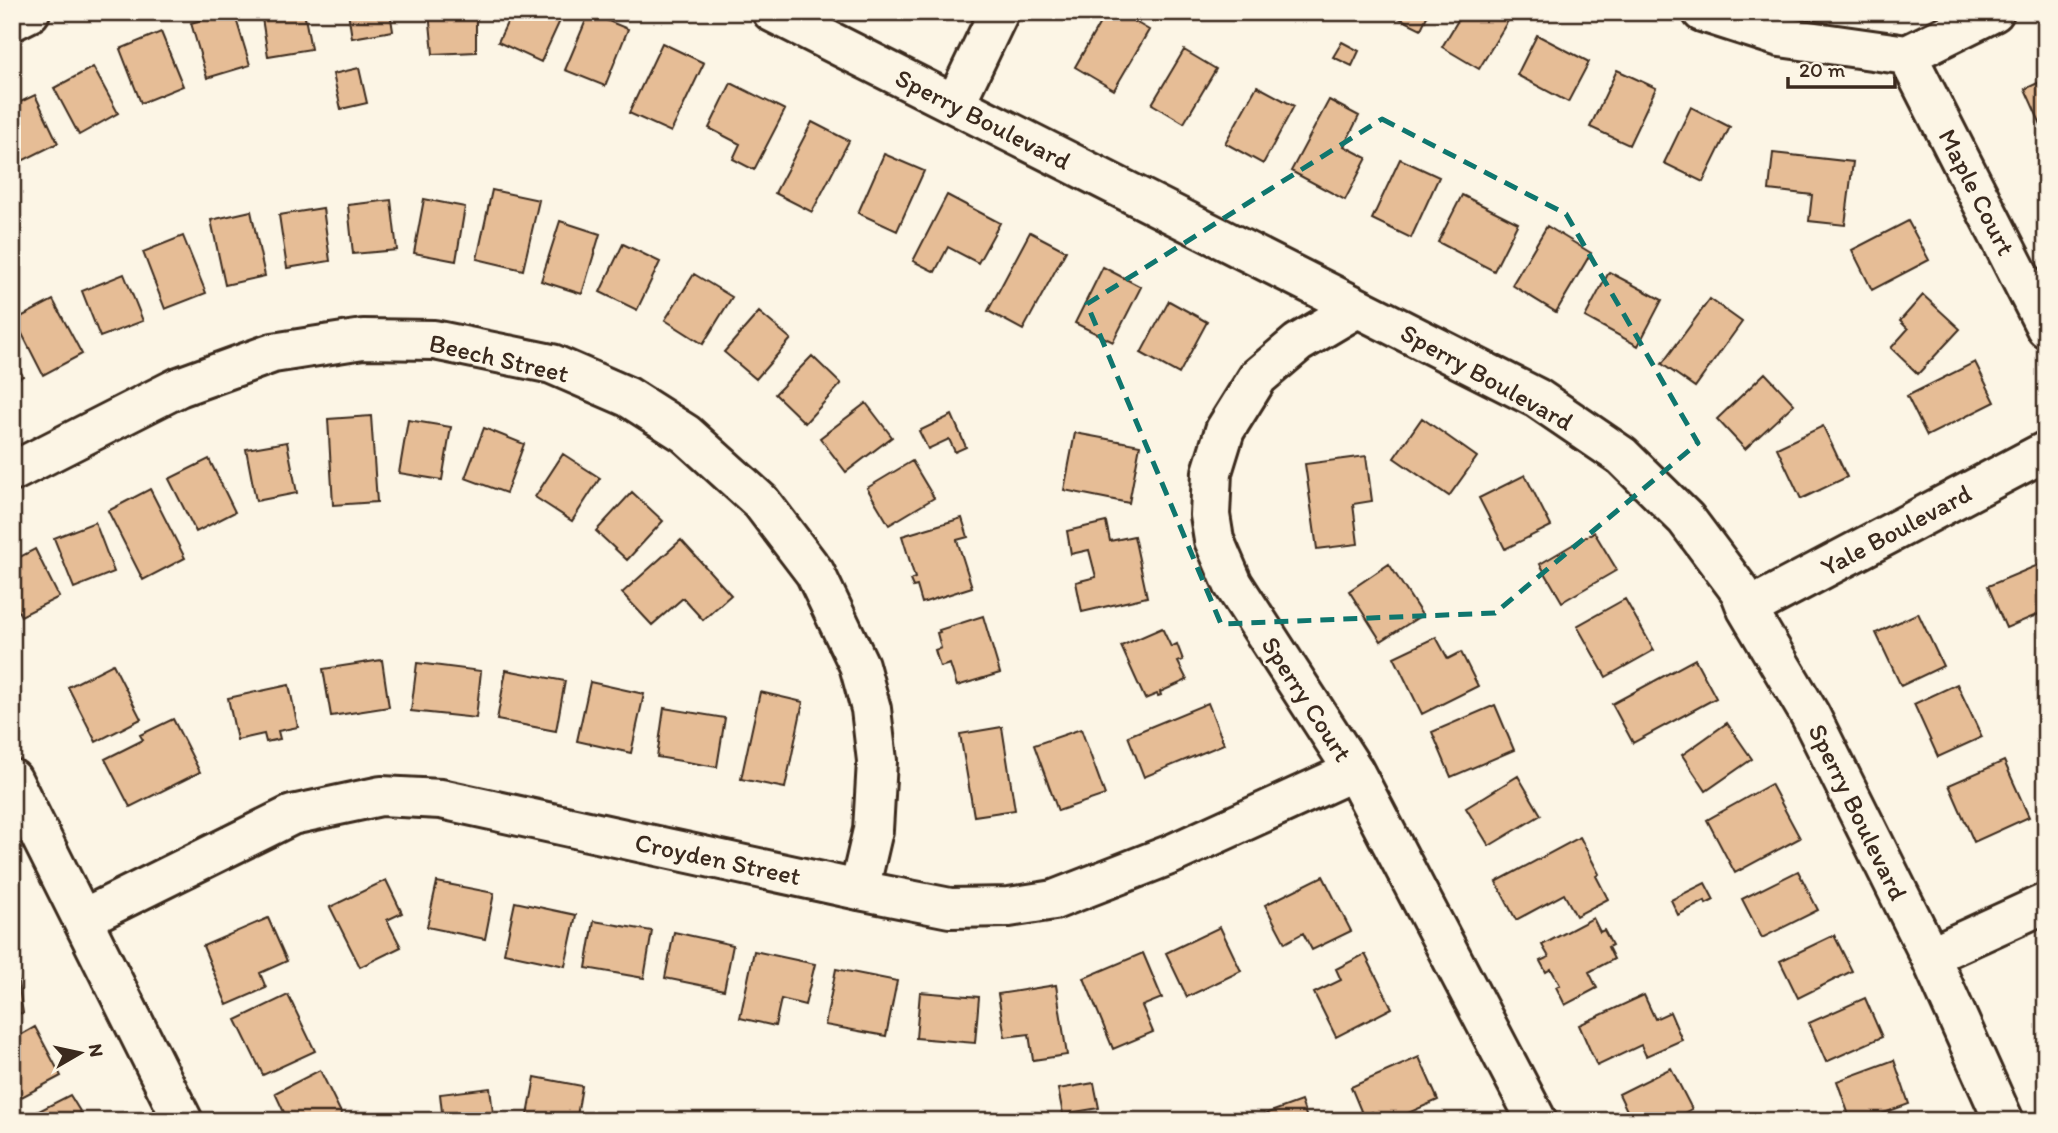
<svg xmlns="http://www.w3.org/2000/svg" width="2058" height="1133" viewBox="0 0 2058 1133" font-family="Itim,sans-serif">
	<style>
		.building { fill: #e6bd96; stroke: #3b2a1e; stroke-width: 2 }
		.lines { fill: none; stroke-linecap: round; stroke-linejoin: round }
		.minor-casing { stroke: #3b2a1e; stroke-width: 44 }
		.minor { stroke: #fcf5e5; stroke-width: 38 }
		.marked { fill: none; stroke: #0f766e; stroke-width: 5; stroke-dasharray: 14 9; stroke-linejoin: round }
		.labels { text-anchor: middle; dominant-baseline: central; stroke-width: 5; stroke-linejoin: round; paint-order: stroke }
		.street-label { font-size: 26px; fill: #3b2a1e; stroke: #fcf5e5 }
	</style>
	<rect width="100%" height="100%" fill="#fcf5e5"/>
	<filter id="ink" filterUnits="userSpaceOnUse"><feTurbulence type="fractalNoise" baseFrequency=".0143" numOctaves="2"/><feDisplacementMap in="SourceGraphic" scale="14" xChannelSelector="R" yChannelSelector="G"/><feConvolveMatrix kernelMatrix="1 2 1 2 8 2 1 2 1" color-interpolation-filters="sRGB"/></filter>
	<g filter="url(#ink)">
		<!-- building -->
		<path class="building" d="M 227,12 L 234,12 L 250,65 L 207,78 L 191,23 Z
			M 261,12 L 304,12 L 311,49 L 268,56 Z
			M 348,12 L 390,12 L 393,31 L 352,38 Z
			M 429,12 L 476,12 L 476,52 L 433,54 Z
			M 512,12 L 564,12 L 541,62 L 498,42 Z
			M 1106,12 L 1118,12 L 1149,30 L 1114,90 L 1075,67 Z
			M 1387,12 L 1429,12 L 1421,29 Z
			M 1463,12 L 1498,12 L 1509,19 L 1479,69 L 1442,47 Z
			M 589,13 L 628,29 L 605,86 L 565,70 Z
			M 161,32 L 183,86 L 141,103 L 120,49 Z
			M 1537,35 L 1589,62 L 1568,102 L 1517,75 Z
			M 1342,42 L 1359,51 L 1352,66 L 1333,57 Z
			M 662,43 L 704,63 L 671,132 L 629,113 Z
			M 1184,50 L 1216,69 L 1184,123 L 1152,104 Z
			M 93,67 L 118,113 L 79,135 L 54,88 Z
			M 359,68 L 367,103 L 341,109 L 333,74 Z
			M 1617,70 L 1656,88 L 1629,145 L 1590,127 Z
			M 2046,79 L 2046,125 L 2042,127 L 2025,89 Z
			M 731,83 L 785,110 L 754,170 L 733,159 L 740,144 L 709,128 Z
			M 1257,86 L 1294,106 L 1263,164 L 1225,143 Z
			M 35,95 L 58,143 L 20,162 L 12,146 L 12,106 Z
			M 1329,100 L 1359,116 L 1344,146 L 1367,158 L 1345,200 L 1291,171 Z
			M 1691,107 L 1730,127 L 1703,182 L 1664,163 Z
			M 812,122 L 849,141 L 812,212 L 775,193 Z
			M 1773,153 L 1853,162 L 1845,225 L 1809,221 L 1812,195 L 1769,190 Z
			M 884,154 L 924,171 L 897,231 L 858,213 Z
			M 1400,159 L 1439,177 L 1411,238 L 1372,219 Z
			M 492,190 L 539,200 L 523,270 L 477,259 Z
			M 947,195 L 1000,223 L 978,263 L 948,247 L 935,272 L 913,261 Z
			M 1462,195 L 1518,223 L 1494,271 L 1438,242 Z
			M 424,199 L 465,207 L 456,261 L 414,253 Z
			M 391,200 L 397,250 L 353,254 L 348,205 Z
			M 323,208 L 330,261 L 287,268 L 279,215 Z
			M 251,211 L 265,276 L 225,285 L 211,220 Z
			M 560,221 L 600,234 L 582,294 L 541,281 Z
			M 1908,221 L 1929,260 L 1872,290 L 1852,250 Z
			M 1547,226 L 1591,253 L 1556,312 L 1512,285 Z
			M 1030,232 L 1066,251 L 1023,330 L 988,311 Z
			M 183,236 L 206,293 L 165,309 L 143,252 Z
			M 623,244 L 660,262 L 637,310 L 600,292 Z
			M 1103,267 L 1141,287 L 1113,342 L 1075,323 Z
			M 1609,272 L 1662,300 L 1638,346 L 1585,317 Z
			M 124,274 L 143,321 L 100,337 L 82,291 Z
			M 694,274 L 732,297 L 703,344 L 665,320 Z
			M 1923,295 L 1960,329 L 1918,374 L 1891,348 L 1908,329 L 1900,321 Z
			M 1710,299 L 1742,322 L 1695,387 L 1662,364 Z
			M 53,300 L 82,354 L 43,375 L 15,320 Z
			M 1169,301 L 1207,322 L 1179,374 L 1141,353 Z
			M 759,312 L 791,339 L 756,379 L 724,352 Z
			M 12,355 L 23,376 L 12,382 Z
			M 812,356 L 841,384 L 805,423 L 775,394 Z
			M 1975,362 L 1995,402 L 1927,436 L 1907,396 Z
			M 1765,373 L 1794,404 L 1745,449 L 1717,419 Z
			M 866,403 L 892,437 L 846,472 L 820,438 Z
			M 952,415 L 966,447 L 955,452 L 949,439 L 928,449 L 919,431 Z
			M 371,416 L 377,502 L 333,505 L 328,419 Z
			M 1422,418 L 1477,457 L 1449,496 L 1394,458 Z
			M 408,420 L 451,427 L 442,480 L 399,473 Z
			M 1823,426 L 1847,477 L 1801,499 L 1777,448 Z
			M 484,428 L 524,444 L 506,493 L 465,478 Z
			M 1075,433 L 1140,445 L 1129,503 L 1064,490 Z
			M 287,442 L 297,493 L 256,501 L 246,449 Z
			M 563,454 L 600,478 L 572,521 L 535,497 Z
			M 1366,456 L 1372,501 L 1353,504 L 1358,544 L 1317,549 L 1305,464 Z
			M 209,459 L 235,512 L 196,532 L 169,479 Z
			M 912,461 L 934,498 L 889,525 L 867,488 Z
			M 1525,475 L 1551,526 L 1505,549 L 1479,498 Z
			M 150,489 L 185,558 L 143,580 L 108,511 Z
			M 632,492 L 663,521 L 627,560 L 596,531 Z
			M 962,518 L 968,537 L 957,540 L 972,587 L 922,603 L 917,586 L 913,587 L 910,580 L 915,578 L 902,536 Z
			M 95,522 L 114,572 L 74,588 L 54,538 Z
			M 1106,522 L 1110,541 L 1134,536 L 1147,597 L 1082,612 L 1076,582 L 1096,577 L 1089,550 L 1071,554 L 1067,531 Z
			M 1594,532 L 1617,570 L 1562,602 L 1540,564 Z
			M 681,540 L 731,595 L 703,620 L 683,598 L 652,625 L 622,593 Z
			M 35,549 L 59,597 L 21,616 L 12,598 L 12,561 Z
			M 2043,563 L 2046,571 L 2046,611 L 2006,628 L 1988,586 Z
			M 1389,564 L 1422,615 L 1381,641 L 1349,591 Z
			M 1625,599 L 1654,650 L 1606,677 L 1577,626 Z
			M 1918,613 L 1943,666 L 1901,686 L 1876,633 Z
			M 983,616 L 1000,673 L 957,686 L 950,664 L 940,667 L 935,650 L 941,648 L 937,633 L 940,632 L 939,630 Z
			M 1162,628 L 1171,647 L 1177,644 L 1183,660 L 1178,662 L 1187,680 L 1160,692 L 1161,695 L 1158,696 L 1157,694 L 1145,699 L 1121,646 Z
			M 1436,637 L 1448,659 L 1461,652 L 1478,686 L 1422,714 L 1394,657 Z
			M 1695,659 L 1716,698 L 1633,743 L 1612,704 Z
			M 382,660 L 389,707 L 331,716 L 323,669 Z
			M 417,663 L 481,671 L 476,718 L 411,711 Z
			M 113,664 L 141,719 L 96,742 L 68,687 Z
			M 506,670 L 565,681 L 556,731 L 497,720 Z
			M 590,682 L 644,694 L 631,753 L 577,741 Z
			M 1957,684 L 1982,737 L 1938,757 L 1914,704 Z
			M 289,685 L 298,727 L 278,731 L 280,739 L 266,742 L 264,734 L 237,740 L 228,698 Z
			M 760,692 L 803,702 L 785,788 L 741,779 Z
			M 1208,703 L 1224,744 L 1144,777 L 1128,736 Z
			M 1495,705 L 1514,750 L 1451,777 L 1432,732 Z
			M 664,708 L 725,718 L 717,767 L 657,757 Z
			M 173,719 L 200,772 L 130,807 L 105,759 L 143,740 L 140,735 Z
			M 1727,723 L 1752,759 L 1706,791 L 1682,755 Z
			M 1002,727 L 1015,810 L 974,816 L 960,734 Z
			M 1081,729 L 1105,795 L 1058,811 L 1034,745 Z
			M 2004,761 L 2029,817 L 1974,842 L 1949,785 Z
			M 1518,776 L 1541,815 L 1489,846 L 1466,808 Z
			M 1771,784 L 1800,838 L 1735,873 L 1707,820 Z
			M 1580,837 L 1599,874 L 1596,876 L 1608,899 L 1576,916 L 1564,894 L 1516,920 L 1496,882 Z
			M 1798,871 L 1818,910 L 1762,938 L 1742,899 Z
			M 1323,876 L 1351,931 L 1312,950 L 1303,933 L 1285,943 L 1265,905 Z
			M 386,880 L 402,913 L 387,920 L 401,947 L 360,967 L 330,907 Z
			M 437,882 L 494,893 L 485,939 L 427,927 Z
			M 1705,883 L 1714,900 L 1706,904 L 1705,901 L 1678,915 L 1671,900 Z
			M 515,902 L 576,915 L 565,966 L 504,953 Z
			M 268,918 L 287,961 L 260,973 L 266,988 L 227,1005 L 203,946 Z
			M 1593,918 L 1600,932 L 1604,930 L 1612,945 L 1608,947 L 1614,959 L 1589,972 L 1597,988 L 1565,1005 L 1556,987 L 1560,985 L 1551,969 L 1546,972 L 1540,961 L 1549,957 L 1542,945 Z
			M 594,921 L 652,931 L 644,978 L 586,968 Z
			M 1220,927 L 1241,971 L 1187,997 L 1166,953 Z
			M 674,932 L 733,945 L 724,990 L 665,978 Z
			M 1834,935 L 1852,971 L 1798,998 L 1780,961 Z
			M 754,951 L 815,964 L 805,1005 L 781,999 L 775,1026 L 740,1018 Z
			M 1143,953 L 1162,998 L 1142,1006 L 1153,1032 L 1113,1049 L 1084,978 Z
			M 1365,954 L 1392,1008 L 1336,1037 L 1314,993 L 1341,980 L 1336,969 Z
			M 14,957 L 23,1013 L 12,1014 L 12,958 Z
			M 836,969 L 897,981 L 886,1036 L 825,1025 Z
			M 1056,985 L 1067,1055 L 1033,1060 L 1029,1034 L 1005,1037 L 998,994 Z
			M 920,992 L 979,997 L 975,1043 L 916,1038 Z
			M 288,995 L 315,1051 L 263,1075 L 236,1020 Z
			M 1644,995 L 1655,1019 L 1670,1012 L 1682,1040 L 1646,1056 L 1641,1045 L 1597,1066 L 1579,1025 Z
			M 1865,998 L 1882,1037 L 1826,1062 L 1809,1023 Z
			M 35,1027 L 61,1076 L 16,1100 L 12,1094 L 12,1040 Z
			M 1419,1057 L 1438,1100 L 1390,1121 L 1375,1121 L 1372,1112 L 1363,1116 L 1351,1087 Z
			M 1894,1060 L 1909,1104 L 1862,1121 L 1851,1121 L 1837,1081 Z
			M 1671,1068 L 1692,1109 L 1669,1121 L 1632,1121 L 1619,1094 Z
			M 320,1070 L 345,1121 L 288,1121 L 275,1093 Z
			M 535,1077 L 582,1086 L 577,1116 L 595,1121 L 527,1121 Z
			M 1094,1083 L 1099,1108 L 1063,1114 L 1058,1089 Z
			M 490,1088 L 494,1121 L 443,1121 L 440,1094 Z
			M 70,1095 L 86,1121 L 36,1121 L 33,1114 Z
			M 1301,1101 L 1308,1121 L 1246,1121 Z"/>
		<g class="lines">
			<!-- minor casing -->
			<g class="minor-casing">
				<path id="minor" d="M 772,12 L 1537,398 L 1622,456 L 1686,519 L 1740,591 L 1747,609 L 1810,715 L 1930,956 L 2004,1121
					M 1702,12 L 1780,37 L 1907,55 L 1994,12
					M 12,21 L 30,12
					M 1907,55 L 2046,328
					M 955,104 L 999,12
					M 1357,308 L 1298,343 L 1258,377 L 1225,430 L 1212,472 L 1210,515 L 1214,540 L 1233,584 L 1354,771 L 1537,1121
					M 12,472 L 179,387 L 273,353 L 363,339 L 434,340 L 552,364 L 628,397 L 686,434 L 761,502 L 815,573 L 859,665 L 871,709 L 877,761 L 873,830 L 859,890
					M 1747,609 L 2046,451
					M 12,779 L 183,1121
					M 82,919 L 292,815 L 381,796 L 441,799 L 859,890 L 950,908 L 1009,907 L 1054,900 L 1172,854 L 1354,771
					M 1930,956 L 2046,903"/>
			</g>
			<!-- minor -->
			<use href="#minor" class="minor"/>
		</g>
	</g>
	<!-- marked area -->
	<path class="marked" d="M 1382,119 L 1566,214 L 1698,443 L 1495,613 L 1221,624 L 1087,304 Z"/>
	<g class="labels">
		<!-- street labels -->
		<g class="street-label">
			<text transform="translate(983 119) rotate(27)">Sperry Boulevard</text>
			<text transform="translate(1977 192) rotate(63)">Maple Court</text>
			<text transform="translate(499 358) rotate(13)">Beech Street</text>
			<text transform="translate(1487 377) rotate(29)">Sperry Boulevard</text>
			<text transform="translate(1896 530) rotate(-28)">Yale Boulevard</text>
			<text transform="translate(1307 699) rotate(57)">Sperry Court</text>
			<text transform="translate(1858 812) rotate(64)">Sperry Boulevard</text>
			<text transform="translate(718 859) rotate(12)">Croyden Street</text>
		</g>
	</g>
	<!-- margin -->
	<rect width="2058" height="1133" fill="none" stroke="#fcf5e5" stroke-width="42"/>
	<rect x="21" y="21" width="2016" height="1091" fill="none" stroke="#3b2a1e" stroke-width="2.5" filter="url(#ink)"/>
	<!-- north arrow -->
	<g transform="translate(80 1053) rotate(81)" stroke="#fcf5e5" stroke-width="5" paint-order="stroke">
	<path d="M0-5L12 26L0 18L-12 26Z" fill="#3b2a1e"/>
	<text y="-10" font-size="19" font-weight="bold" text-anchor="middle" fill="#3b2a1e">N</text>
	</g>
	<!-- scale -->
	<path d="M1788 77v10h107v-10" fill="none" stroke="#3b2a1e" stroke-width="3.5"/>
	<text x="1799" y="77" font-size="21" fill="#3b2a1e" stroke="#fcf5e5" stroke-width="5" paint-order="stroke">20 m</text>
</svg>
